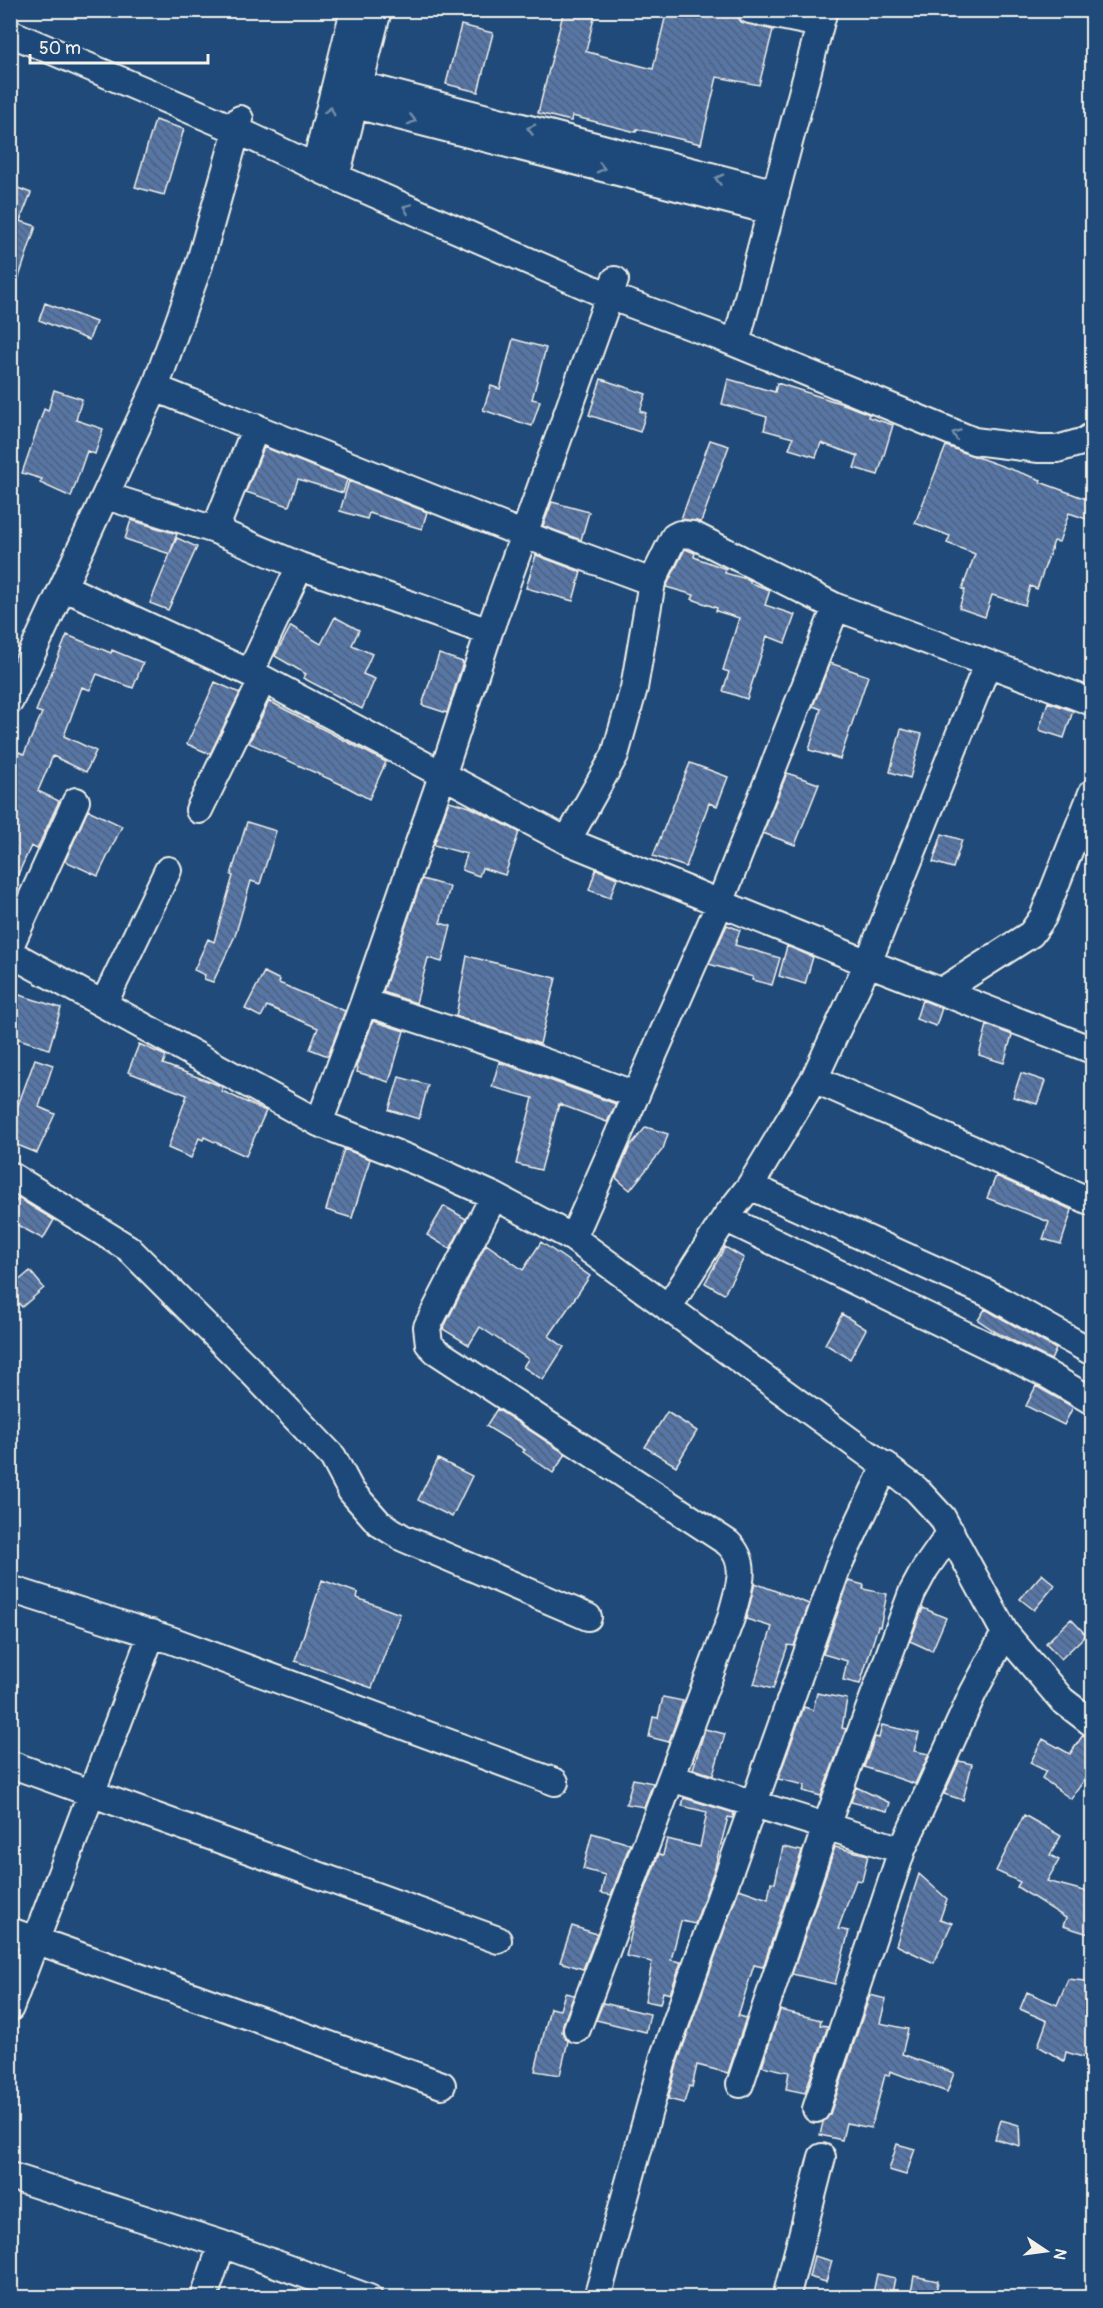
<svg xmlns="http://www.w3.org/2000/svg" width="1103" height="2308" viewBox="0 0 1103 2308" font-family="Pangolin,sans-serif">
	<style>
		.building { fill: url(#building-back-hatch); stroke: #f4f1e8; stroke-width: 1.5 }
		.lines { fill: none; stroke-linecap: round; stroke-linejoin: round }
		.minor-casing { stroke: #f4f1e8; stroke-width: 30 }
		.minor { stroke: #1f4a7a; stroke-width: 26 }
		.oneway { stroke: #748da6 }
	</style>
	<defs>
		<pattern id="building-back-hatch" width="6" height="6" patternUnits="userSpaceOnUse" patternTransform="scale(1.5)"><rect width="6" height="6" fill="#5776a6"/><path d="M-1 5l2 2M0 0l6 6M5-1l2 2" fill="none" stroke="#51617b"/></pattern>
	</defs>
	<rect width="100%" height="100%" fill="#1f4a7a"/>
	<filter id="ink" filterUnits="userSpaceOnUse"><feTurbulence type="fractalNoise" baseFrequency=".0167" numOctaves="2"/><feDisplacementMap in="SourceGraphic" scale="12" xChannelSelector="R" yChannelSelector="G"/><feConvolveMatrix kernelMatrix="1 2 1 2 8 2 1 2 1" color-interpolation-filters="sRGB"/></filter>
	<g filter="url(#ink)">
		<!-- building -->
		<path class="building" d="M 564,10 L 596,10 L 586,51 L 588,52 L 653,69 L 667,10 L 735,10 L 741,22 L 773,30 L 759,85 L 717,77 L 701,144 L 637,129 L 636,132 L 572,116 L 571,121 L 538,113 Z
			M 461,25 L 493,33 L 478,92 L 446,84 Z
			M 155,120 L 184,129 L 164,195 L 135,187 Z
			M 10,185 L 31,193 L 20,221 L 36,226 L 14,292 L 10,292 Z
			M 45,303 L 96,322 L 89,340 L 39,320 Z
			M 513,339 L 546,348 L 532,399 L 540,401 L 532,426 L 483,410 L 491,386 L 500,389 Z
			M 601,379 L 646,394 L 640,411 L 646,413 L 640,432 L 589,415 Z
			M 728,379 L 775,392 L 777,383 L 846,405 L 869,414 L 868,417 L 893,425 L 878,475 L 854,468 L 858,456 L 821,443 L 816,457 L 789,449 L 793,438 L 764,430 L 767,417 L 722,404 Z
			M 54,390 L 82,399 L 76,420 L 103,429 L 95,454 L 87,451 L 71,497 L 40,483 L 42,479 L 22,473 L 44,409 L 48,411 Z
			M 710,440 L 729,446 L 701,522 L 681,519 Z
			M 946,446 L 1041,480 L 1040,482 L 1092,501 L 1092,521 L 1069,513 L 1059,542 L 1054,541 L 1037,589 L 1030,586 L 1025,605 L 992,595 L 985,617 L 959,608 L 965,590 L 962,589 L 975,554 L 947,543 L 950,536 L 915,523 Z
			M 264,447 L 347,480 L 343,493 L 298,479 L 289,506 L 246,492 Z
			M 349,481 L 427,512 L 422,529 L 369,513 L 367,519 L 340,511 Z
			M 552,502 L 589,512 L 581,540 L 543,526 Z
			M 131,520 L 177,534 L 170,553 L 177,538 L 197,547 L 168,610 L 150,603 L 170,554 L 125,539 Z
			M 685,549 L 695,553 L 694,557 L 726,569 L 725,573 L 750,580 L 750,583 L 770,590 L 765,605 L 795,615 L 785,643 L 767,636 L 747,699 L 723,691 L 729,672 L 723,670 L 739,618 L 716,611 L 717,608 L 692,599 L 694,595 L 666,587 Z
			M 536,555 L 581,572 L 573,601 L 526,588 Z
			M 335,617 L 359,630 L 352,645 L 372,654 L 363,674 L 375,679 L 362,709 L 303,678 L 306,674 L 275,656 L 291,626 L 321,644 Z
			M 67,635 L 111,653 L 112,650 L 143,663 L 133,688 L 97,674 L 90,690 L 82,687 L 64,736 L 96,751 L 86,772 L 53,756 L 38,791 L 59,801 L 37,849 L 31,846 L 10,892 L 10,774 L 19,752 L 24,754 L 42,713 L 36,711 Z
			M 439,654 L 463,662 L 447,713 L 422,705 Z
			M 830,663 L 868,676 L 840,759 L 809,750 L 821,709 L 813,706 Z
			M 215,682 L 240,693 L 210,754 L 187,744 Z
			M 269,701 L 386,762 L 369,799 L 345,786 L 249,743 Z
			M 1048,702 L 1073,711 L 1064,738 L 1039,730 Z
			M 901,729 L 922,734 L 910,778 L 890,772 Z
			M 690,763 L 728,777 L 717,806 L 709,803 L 686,867 L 653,856 Z
			M 787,773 L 819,784 L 795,845 L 763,833 Z
			M 449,801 L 470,807 L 519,832 L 505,875 L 482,868 L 479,876 L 462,870 L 467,854 L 434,845 Z
			M 88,810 L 122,826 L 98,876 L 65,861 Z
			M 247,822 L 276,831 L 260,884 L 251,881 L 235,936 L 213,982 L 204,979 L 205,975 L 194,970 L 208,939 L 214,942 L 233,876 L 231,875 Z
			M 942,834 L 962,840 L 953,868 L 933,862 Z
			M 596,869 L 617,878 L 610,898 L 589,890 Z
			M 422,879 L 450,887 L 440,923 L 451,926 L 442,962 L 428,958 L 416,1003 L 383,992 Z
			M 727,925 L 740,930 L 735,945 L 780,958 L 772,985 L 752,980 L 753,977 L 709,964 Z
			M 787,946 L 813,957 L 805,984 L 779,976 Z
			M 467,956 L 556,978 L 540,1044 L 456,1016 Z
			M 264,972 L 280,980 L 279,983 L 345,1011 L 328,1056 L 310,1049 L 318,1028 L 267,1006 L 261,1017 L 245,1009 Z
			M 10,992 L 61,1008 L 49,1049 L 10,1036 Z
			M 922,1000 L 942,1008 L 936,1026 L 916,1019 Z
			M 373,1021 L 404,1031 L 389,1082 L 357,1072 L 358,1068 L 356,1067 Z
			M 987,1025 L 1012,1035 L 1004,1063 L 979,1055 Z
			M 139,1044 L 166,1056 L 163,1064 L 221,1086 L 223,1087 L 222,1091 L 266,1111 L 246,1156 L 204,1137 L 203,1140 L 199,1138 L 191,1158 L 168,1148 L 187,1095 L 128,1072 Z
			M 35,1059 L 53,1065 L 39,1107 L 55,1114 L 37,1153 L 10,1142 L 10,1127 Z
			M 499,1062 L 616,1104 L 607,1122 L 559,1104 L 541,1170 L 516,1164 L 533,1098 L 492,1087 Z
			M 1021,1073 L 1045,1081 L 1037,1104 L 1013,1097 Z
			M 399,1077 L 428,1085 L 419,1119 L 389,1110 Z
			M 646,1127 L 668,1134 L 663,1149 L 630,1190 L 616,1178 L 630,1146 Z
			M 344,1149 L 370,1159 L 352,1218 L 326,1210 Z
			M 996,1176 L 1072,1210 L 1061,1244 L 1043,1239 L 1049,1222 L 987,1198 Z
			M 18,1198 L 54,1220 L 43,1239 L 10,1221 L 10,1211 Z
			M 444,1206 L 466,1219 L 450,1249 L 427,1235 Z
			M 541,1242 L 590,1276 L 549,1336 L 564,1347 L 543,1380 L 523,1367 L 528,1359 L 480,1327 L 469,1345 L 443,1329 L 486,1244 L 523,1270 Z
			M 725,1247 L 744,1258 L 724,1294 L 705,1283 Z
			M 30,1271 L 44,1288 L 22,1307 L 10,1294 L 10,1288 Z
			M 985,1309 L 1056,1349 L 1051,1360 L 996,1332 L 978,1320 Z
			M 842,1314 L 866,1329 L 850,1359 L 825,1344 Z
			M 1036,1386 L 1073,1407 L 1064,1425 L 1026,1406 Z
			M 497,1409 L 566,1454 L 553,1473 L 523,1452 L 525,1450 L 486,1426 Z
			M 667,1412 L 697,1431 L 676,1466 L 645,1447 Z
			M 438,1459 L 472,1476 L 452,1517 L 418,1500 Z
			M 1042,1574 L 1055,1585 L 1034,1610 L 1020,1599 Z
			M 322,1580 L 358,1593 L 357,1598 L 400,1614 L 372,1688 L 295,1661 Z
			M 849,1581 L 864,1585 L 863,1589 L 887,1594 L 880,1627 L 878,1626 L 860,1684 L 843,1680 L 847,1661 L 823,1654 Z
			M 755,1583 L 809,1604 L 794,1646 L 788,1645 L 773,1689 L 754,1684 L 772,1627 L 746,1619 Z
			M 923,1608 L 946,1618 L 932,1651 L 910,1641 Z
			M 1071,1619 L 1086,1635 L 1061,1659 L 1046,1643 Z
			M 817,1693 L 847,1699 L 842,1728 L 846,1729 L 821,1796 L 803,1791 L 805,1785 L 778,1779 L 804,1707 L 813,1710 Z
			M 663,1697 L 683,1701 L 669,1742 L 649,1737 L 653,1717 L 658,1718 Z
			M 882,1725 L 919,1733 L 914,1751 L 929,1754 L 915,1784 L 864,1767 L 875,1737 L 879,1738 Z
			M 705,1729 L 725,1734 L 713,1775 L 693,1769 Z
			M 1083,1735 L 1092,1738 L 1092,1769 L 1071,1799 L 1042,1778 L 1046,1771 L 1030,1763 L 1043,1739 L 1070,1754 Z
			M 959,1761 L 972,1764 L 963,1800 L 944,1794 Z
			M 633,1779 L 653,1783 L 644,1807 L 626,1804 Z
			M 856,1787 L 890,1803 L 887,1811 L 851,1802 Z
			M 684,1798 L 734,1813 L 733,1818 L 728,1817 L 715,1867 L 695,1924 L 681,1921 L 671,1960 L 681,1962 L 670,1994 L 663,1992 L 660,2004 L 645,2001 L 652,1962 L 626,1956 L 635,1917 L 659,1854 L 663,1855 L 667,1839 L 700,1847 L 707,1812 L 682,1806 Z
			M 1024,1815 L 1061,1836 L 1050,1855 L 1059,1860 L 1047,1881 L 1092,1893 L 1092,1935 L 1063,1926 L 1066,1918 L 1017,1887 L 1020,1882 L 996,1871 Z
			M 592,1833 L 630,1844 L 611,1895 L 601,1893 L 605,1875 L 583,1869 Z
			M 783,1847 L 802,1851 L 763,1967 L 754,1965 L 738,2016 L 746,2018 L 728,2073 L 697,2065 L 692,2087 L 689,2086 L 684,2103 L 668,2099 L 678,2061 L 739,1889 L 768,1899 L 771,1882 L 775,1883 Z
			M 835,1847 L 868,1855 L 862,1881 L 856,1880 L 838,1929 L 849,1931 L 835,1984 L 792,1974 Z
			M 919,1874 L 947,1899 L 940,1919 L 952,1923 L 934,1963 L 896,1945 Z
			M 572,1926 L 597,1934 L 583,1969 L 560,1962 Z
			M 1068,1979 L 1092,1982 L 1092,2060 L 1066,2052 L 1064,2061 L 1038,2046 L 1047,2021 L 1020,2009 L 1027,1992 L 1057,2005 Z
			M 565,1993 L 574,1995 L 563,2024 L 562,2032 L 568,2041 L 560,2075 L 535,2071 L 550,2008 L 560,2010 Z
			M 870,1995 L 886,1999 L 880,2023 L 908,2029 L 902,2054 L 954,2073 L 947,2092 L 890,2071 L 889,2076 L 885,2075 L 871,2128 L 846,2123 L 842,2140 L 820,2135 L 823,2122 L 830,2114 Z
			M 603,2003 L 650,2014 L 646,2032 L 596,2020 Z
			M 780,2010 L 821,2020 L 820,2025 L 828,2026 L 805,2093 L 786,2089 L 789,2072 L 762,2066 Z
			M 1001,2120 L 1019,2125 L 1020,2146 L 995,2139 Z
			M 897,2144 L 915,2149 L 906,2175 L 889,2170 Z
			M 814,2256 L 832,2261 L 826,2282 L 809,2277 Z
			M 877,2274 L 895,2278 L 891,2298 L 872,2298 Z
			M 914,2276 L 938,2281 L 935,2298 L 910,2298 Z"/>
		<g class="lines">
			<!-- minor casing -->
			<g class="minor-casing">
				<path id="minor" d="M 750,10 L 820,24
					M 10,33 L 237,130 L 336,177 L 609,296 L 725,339 L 974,441 L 1039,449 L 1057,449 L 1085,441 L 1092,436
					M 360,85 L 776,193
					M 355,105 L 771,211
					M 315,167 L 354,10
					M 336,177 L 378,10
					M 736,343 L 824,10
					M 155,388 L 525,535 L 652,582
					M 106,496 L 215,530 L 300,566 L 489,632
					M 215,530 L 256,427
					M 63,587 L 263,679 L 567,841 L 868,963 L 1092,1050
					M 250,673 L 300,566
					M 10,701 L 155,388 L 199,265 L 240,119
					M 199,810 L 263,679
					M 567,841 L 615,755 L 634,688 L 652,582 L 674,537 L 680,534 L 693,535 L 836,607 L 1092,702
					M 10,946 L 76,801
					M 10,953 L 319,1123 L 420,1163 L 494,1196 L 573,1238 L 916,1489 L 942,1517 L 1005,1633 L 1062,1700 L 1092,1723
					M 942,991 L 1031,934 L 1043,917 L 1092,793
					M 364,1002 L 503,1047 L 636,1095
					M 104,1003 L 168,870
					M 814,1079 L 1092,1202
					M 319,1123 L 364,1002 L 442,776 L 489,632 L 615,280
					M 10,1175 L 128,1248 L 248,1368 L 333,1457 L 351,1491 L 379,1523 L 403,1538 L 588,1617
					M 750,1186 L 987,1293 L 1092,1352
					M 494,1196 L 427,1327 L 429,1344 L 436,1351 L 728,1543 C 751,1565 737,1591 731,1618 L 577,2029
					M 725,1218 L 1048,1375 L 1092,1401
					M 573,1238 L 720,903 L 836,607
					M 668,1308 L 725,1218 L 750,1186 L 814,1079 L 868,963 L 987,665
					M 10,1589 L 171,1640 L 555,1782
					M 10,1764 L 498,1940
					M 671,1778 L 902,1850
					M 10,1931 L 442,2085
					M 10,2008 L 152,1633
					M 740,2084 L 826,1826 L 912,1593 L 925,1569 L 951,1532
					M 816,2109 L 902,1850 L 973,1693 L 1005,1633
					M 10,2176 L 222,2244 L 369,2298
					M 204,2298 L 222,2244
					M 597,2298 L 664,2056 L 838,1566 L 886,1465
					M 786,2298 L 822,2157"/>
			</g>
			<!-- minor -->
			<use href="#minor" class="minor"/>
		</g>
		<!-- one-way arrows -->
		<defs><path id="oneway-chevron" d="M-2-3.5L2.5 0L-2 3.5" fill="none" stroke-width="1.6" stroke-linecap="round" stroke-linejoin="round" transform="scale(1.5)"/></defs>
		<g class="oneway">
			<use href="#oneway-chevron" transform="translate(330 111) rotate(-75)"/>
			<use href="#oneway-chevron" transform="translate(412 120) rotate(14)"/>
			<use href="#oneway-chevron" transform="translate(531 129) rotate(-165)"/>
			<use href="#oneway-chevron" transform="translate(601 168) rotate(14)"/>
			<use href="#oneway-chevron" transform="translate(719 179) rotate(-165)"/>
			<use href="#oneway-chevron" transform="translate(407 208) rotate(-157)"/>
			<use href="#oneway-chevron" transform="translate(956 434) rotate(-158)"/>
		</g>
	</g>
	<!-- margin -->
	<rect width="1103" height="2308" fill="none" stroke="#1f4a7a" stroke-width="36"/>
	<rect x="18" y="18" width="1067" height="2272" fill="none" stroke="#f4f1e8" stroke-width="2" filter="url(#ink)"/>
	<!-- north arrow -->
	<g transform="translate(1046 2251) rotate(103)" stroke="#1f4a7a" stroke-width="4.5" paint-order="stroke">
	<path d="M0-4.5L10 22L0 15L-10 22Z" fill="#f4f1e8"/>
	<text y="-9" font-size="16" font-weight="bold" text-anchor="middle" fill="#f4f1e8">N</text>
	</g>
	<!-- scale -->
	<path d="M30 54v9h178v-9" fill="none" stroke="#f4f1e8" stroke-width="3"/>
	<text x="39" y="54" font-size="18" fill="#f4f1e8" stroke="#1f4a7a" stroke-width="4.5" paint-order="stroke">50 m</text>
</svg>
